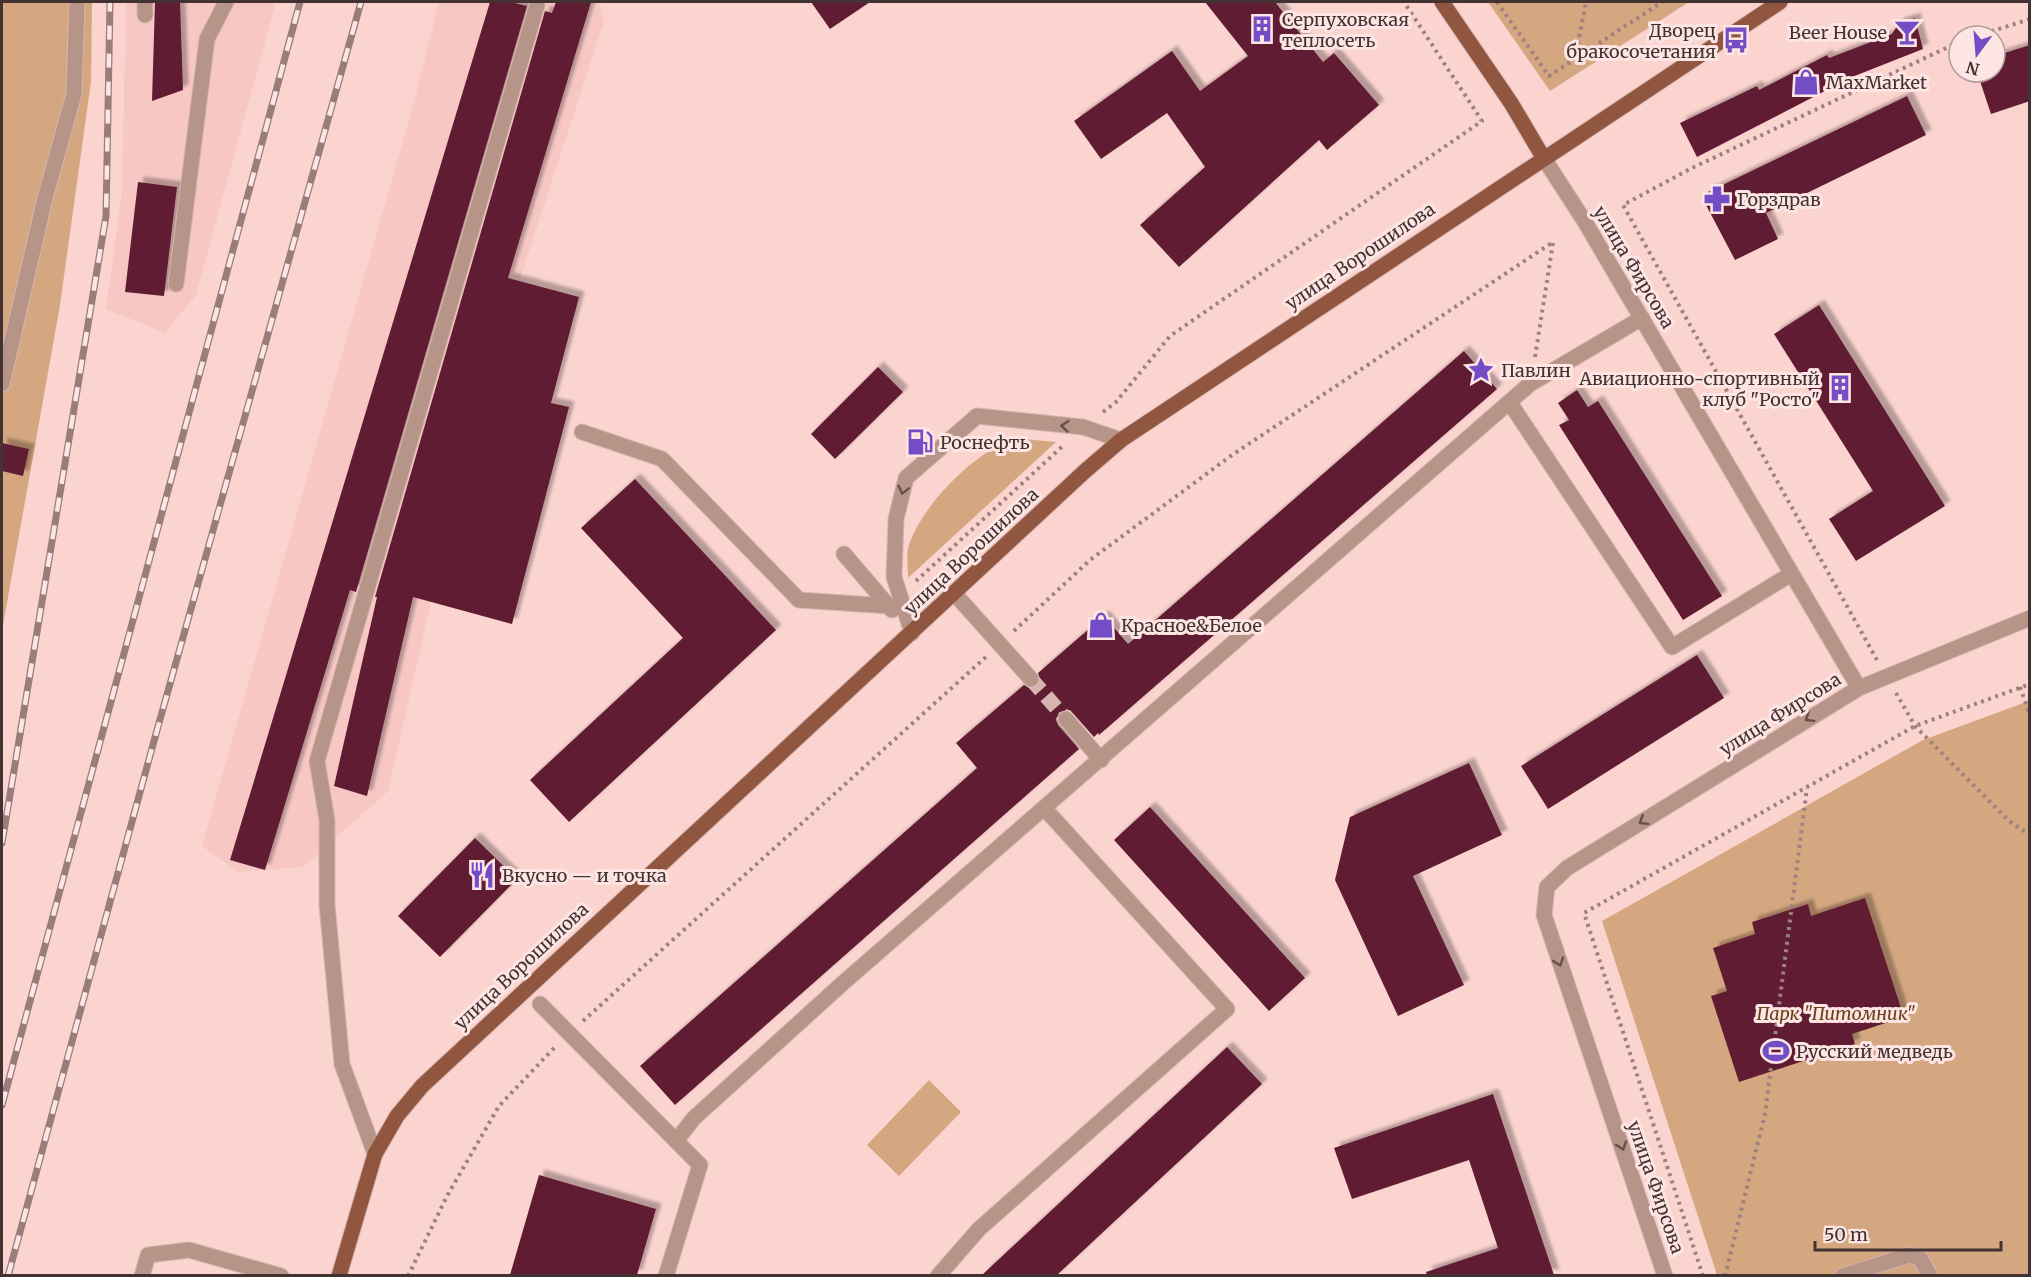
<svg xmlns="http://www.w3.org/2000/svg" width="2031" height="1277" viewBox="0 0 2031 1277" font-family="Merriweather,serif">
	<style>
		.built { fill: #f6c7c3 }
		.green { fill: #d5a780 }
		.building { fill: #601d30; filter: url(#shadow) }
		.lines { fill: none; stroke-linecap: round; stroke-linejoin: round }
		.minor-tunnel { stroke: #d6b4b0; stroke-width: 15; stroke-dasharray: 15 8; stroke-linecap: butt }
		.minor-casing { stroke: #d6b4b0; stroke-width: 17 }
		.major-casing { stroke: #d6b4b0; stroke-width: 17 }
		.path { stroke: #9c817e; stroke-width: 4; stroke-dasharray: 3 4.5; stroke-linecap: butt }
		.minor { stroke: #b69588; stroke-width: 15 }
		.major { stroke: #90563f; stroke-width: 15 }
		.rail-casing { stroke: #987d7b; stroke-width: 7 }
		.rail { stroke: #fde5e3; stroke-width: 4.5; stroke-dasharray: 14; stroke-linecap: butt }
		.oneway { stroke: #65504b }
		.labels { text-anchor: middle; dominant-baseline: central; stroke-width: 6; stroke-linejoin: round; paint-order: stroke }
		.poi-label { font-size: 18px; fill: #423231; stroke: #fde5e3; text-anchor: start }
		.street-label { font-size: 18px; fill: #423231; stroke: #fde5e3 }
		.park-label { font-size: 18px; font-style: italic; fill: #684019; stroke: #fde5e3 }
	</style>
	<defs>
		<filter id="shadow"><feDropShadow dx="5.5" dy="-5.5" stdDeviation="1.5" flood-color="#0004"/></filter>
	</defs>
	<rect width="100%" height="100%" fill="#fbd4d0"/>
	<!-- built -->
	<path class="built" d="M 126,2 L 276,2 L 196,295 L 165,333 L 106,309 L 122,193 Z
		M 439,2 L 599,2 L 604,21 L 508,316 L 446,536 L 388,791 L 303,867 L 238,872 L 202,846 L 413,106 Z"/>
	<!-- green -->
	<path class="green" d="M 2,2 L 92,2 L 91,82 L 60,305 L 2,631 Z
		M 1488,2 L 1689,2 L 1550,91 Z
		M 1014,438 L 1056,442 L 908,578 C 908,568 906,554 909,545 C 922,505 975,452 1014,438 Z
		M 2029,701 L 2029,1275 L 1717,1275 L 1602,921 L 1923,740 Z
		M 929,1080 L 961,1112 L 899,1176 L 867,1145 Z"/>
	<!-- building -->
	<path class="building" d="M 155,2 L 180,2 L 183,90 L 152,101 Z
		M 490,2 L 510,2 L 527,6 L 356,592 L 350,590 L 265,870 L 230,860 Z
		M 556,2 L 591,2 L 508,278 L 579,297 L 551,403 L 569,407 L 512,624 L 413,597 L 367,796 L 334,786 L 377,597 L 375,597 L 545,11 L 552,13 Z
		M 811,2 L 870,2 L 830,29 Z
		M 1205,2 L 1275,2 L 1323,62 L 1334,53 L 1379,105 L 1327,150 L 1319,140 L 1179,267 L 1140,225 L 1205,167 L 1167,113 L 1101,159 L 1074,121 L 1172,51 L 1200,91 L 1248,56 Z
		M 1915,18 L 1923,49 L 1852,77 L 1697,157 L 1680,123 L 1757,86 L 1759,90 L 1827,55 L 1829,58 L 1892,34 L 1899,23 Z
		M 2030,45 L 2030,101 L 1991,114 L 1977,72 L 1995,72 L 1995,56 Z
		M 1907,96 L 1926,135 L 1766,213 L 1778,239 L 1735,260 L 1706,205 L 1708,192 Z
		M 138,182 L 177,187 L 164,296 L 125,292 Z
		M 1819,305 L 1945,506 L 1856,561 L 1829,519 L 1873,491 L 1774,334 Z
		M 1464,351 L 1497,389 L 1099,735 L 1098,733 L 1094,737 L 1070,710 L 1059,712 L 1056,720 L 1058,725 L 1079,749 L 675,1105 L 640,1066 L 977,768 L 956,743 L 1024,685 L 1029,688 L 1037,687 L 1040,681 L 1038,673 L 1104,616 L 1128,644 Z
		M 878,367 L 903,392 L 835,459 L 811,434 Z
		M 1577,390 L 1588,407 L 1598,401 L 1722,596 L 1683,620 L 1559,425 L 1569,420 L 1558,403 Z
		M 2,443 L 29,449 L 23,476 L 2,471 Z
		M 635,479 L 776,630 L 569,822 L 530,780 L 683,638 L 581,528 Z
		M 1697,655 L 1724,698 L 1548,809 L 1521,766 Z
		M 1469,763 L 1502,835 L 1413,876 L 1464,985 L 1398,1016 L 1335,880 L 1350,817 Z
		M 1150,807 L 1305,978 L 1269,1011 L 1114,840 Z
		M 475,838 L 517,879 L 440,957 L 398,916 Z
		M 1865,898 L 1904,1017 L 1852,1034 L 1855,1044 L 1739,1082 L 1711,996 L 1727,991 L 1713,948 L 1755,934 L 1752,922 L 1808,904 L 1811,916 Z
		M 1227,1047 L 1262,1084 L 1057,1275 L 982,1275 Z
		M 1493,1094 L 1554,1275 L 1427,1275 L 1426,1272 L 1498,1248 L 1469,1160 L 1352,1199 L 1334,1148 Z
		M 539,1175 L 656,1209 L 637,1275 L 510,1275 Z"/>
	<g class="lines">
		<!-- minor-tunnel -->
		<path class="minor-tunnel" d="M 1031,679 L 1066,719"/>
		<!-- minor casing -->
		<g class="minor-casing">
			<path id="minor" d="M 145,15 L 145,2
				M 1543,157 L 1585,222 L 1859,688
				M 176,284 L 207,39 L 226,2
				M 2,384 L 45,198 L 74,94 L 77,2
				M 1510,403 L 1672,647 L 1791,574
				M 582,432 L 662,459 L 799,600 L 889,606
				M 844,554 L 892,610
				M 954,593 L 1031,679
				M 912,633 L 894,577 L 896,519 L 906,478 L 977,416 L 1083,427 L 1121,440
				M 1066,719 L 1101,760
				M 540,1004 L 700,1165 L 666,1276
				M 676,1141 L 694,1118 L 843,983 L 1530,384 L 1642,318
				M 375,1154 L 342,1064 L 327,905 L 327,820 L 317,761 L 537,5
				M 142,1276 L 148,1255 L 189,1250 L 281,1276
				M 938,1276 L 979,1229 L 1227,1009 L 1045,809
				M 1665,1276 L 1544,915 L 1547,887 L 1567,868 L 1859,688 L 2030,618
				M 1843,1276 L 1909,1255 L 1921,1259 L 1930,1276"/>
		</g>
		<!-- major casing -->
		<g class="major-casing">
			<path id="major" d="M 1442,2 L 1511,103 L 1543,157
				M 339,1276 L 375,1154 L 397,1116 L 422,1086 L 1084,472 L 1121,440 L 1780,2"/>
		</g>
		<!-- path -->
		<path class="path" d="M 1497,2 L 1549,76 L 1662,2
			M 1977,36 L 2030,19
			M 1575,59 L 1586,2
			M 1535,357 L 1553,243
			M 1103,412 L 1116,402 L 1170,336 L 1482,121 L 1404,2
			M 916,581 L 1065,444
			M 1014,631 L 1090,560 L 1232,455 L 1553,242
			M 1877,660 L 1623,205 L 1692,168 L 1959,42
			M 2020,687 L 2030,715
			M 1896,693 L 1915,726 L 2009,821 L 2030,835
			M 583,1021 L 987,656
			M 408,1276 L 447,1196 L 499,1106 L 555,1047
			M 1703,1276 L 1584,913 L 1915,726 L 2030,684
			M 1725,1276 L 1765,1114 L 1807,788"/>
		<!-- minor -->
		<use href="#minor" class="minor"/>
		<!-- major -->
		<use href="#major" class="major"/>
		<!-- rail casing -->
		<g class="rail-casing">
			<path id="rail" d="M 2,843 L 106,216 L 110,2
				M 2,1105 L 300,2
				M 8,1276 L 154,741 L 361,2"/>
		</g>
		<!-- rail -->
		<use href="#rail" class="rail"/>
	</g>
	<!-- one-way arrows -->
	<defs><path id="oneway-chevron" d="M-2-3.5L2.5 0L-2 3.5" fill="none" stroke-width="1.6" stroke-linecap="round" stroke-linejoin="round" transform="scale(1.5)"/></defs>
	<g class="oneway">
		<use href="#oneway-chevron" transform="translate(1065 426) rotate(-174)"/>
		<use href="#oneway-chevron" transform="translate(903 490) rotate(104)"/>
		<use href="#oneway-chevron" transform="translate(1809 718) rotate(148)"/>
		<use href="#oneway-chevron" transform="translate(1643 821) rotate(148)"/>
		<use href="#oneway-chevron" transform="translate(1559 962) rotate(71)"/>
		<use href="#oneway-chevron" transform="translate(1622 1146) rotate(71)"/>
	</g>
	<!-- icons -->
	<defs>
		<g id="building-bare" transform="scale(2.07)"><path d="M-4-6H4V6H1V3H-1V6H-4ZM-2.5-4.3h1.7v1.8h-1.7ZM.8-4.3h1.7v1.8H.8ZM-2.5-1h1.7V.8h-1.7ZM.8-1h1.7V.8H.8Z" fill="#724dc6" stroke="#fde5e3" stroke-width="2.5" paint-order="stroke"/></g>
		<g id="bar-bare" transform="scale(2.07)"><path d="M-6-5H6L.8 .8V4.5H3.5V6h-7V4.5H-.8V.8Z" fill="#724dc6" stroke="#fde5e3" stroke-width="2.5" paint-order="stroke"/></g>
		<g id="bus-bare" transform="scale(2.07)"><path d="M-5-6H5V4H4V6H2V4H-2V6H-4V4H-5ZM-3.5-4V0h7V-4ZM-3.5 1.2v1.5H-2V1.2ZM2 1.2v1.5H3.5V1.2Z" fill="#724dc6" stroke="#fde5e3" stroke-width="2.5" paint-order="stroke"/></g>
		<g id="shop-bare" transform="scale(2.07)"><path d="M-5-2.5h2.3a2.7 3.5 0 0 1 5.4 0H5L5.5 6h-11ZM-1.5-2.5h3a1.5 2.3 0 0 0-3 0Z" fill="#724dc6" stroke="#fde5e3" stroke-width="2.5" paint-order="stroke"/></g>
		<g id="pharmacy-bare" transform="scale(2.07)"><path d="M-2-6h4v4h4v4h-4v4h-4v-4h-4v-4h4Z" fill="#724dc6" stroke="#fde5e3" stroke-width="2.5" paint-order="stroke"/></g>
		<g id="sight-bare" transform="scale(2.07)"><path d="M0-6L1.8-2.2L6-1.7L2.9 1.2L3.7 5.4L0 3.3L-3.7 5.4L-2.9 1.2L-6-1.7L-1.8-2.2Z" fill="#724dc6" stroke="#fde5e3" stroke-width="2.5" paint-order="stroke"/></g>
		<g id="fuel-bare" transform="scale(2.07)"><path d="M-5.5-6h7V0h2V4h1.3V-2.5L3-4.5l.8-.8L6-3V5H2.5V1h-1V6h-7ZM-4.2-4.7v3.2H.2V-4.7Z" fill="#724dc6" stroke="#fde5e3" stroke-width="2.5" paint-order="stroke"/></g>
		<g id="restaurant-bare" transform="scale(2.07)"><path d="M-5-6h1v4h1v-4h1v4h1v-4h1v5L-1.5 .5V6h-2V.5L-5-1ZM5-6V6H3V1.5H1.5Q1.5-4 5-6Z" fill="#724dc6" stroke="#fde5e3" stroke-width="2.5" paint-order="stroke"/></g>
		<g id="stadium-bare" transform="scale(2.07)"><path d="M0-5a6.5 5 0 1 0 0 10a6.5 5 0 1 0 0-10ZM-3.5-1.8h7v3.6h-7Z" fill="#724dc6" stroke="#fde5e3" stroke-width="2.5" paint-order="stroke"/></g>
	</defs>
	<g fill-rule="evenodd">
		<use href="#building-bare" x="1262" y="29"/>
		<use href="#bar-bare" x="1907" y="32"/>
		<use href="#bus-bare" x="1736" y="40"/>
		<use href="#shop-bare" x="1806" y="82"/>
		<use href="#pharmacy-bare" x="1717" y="199"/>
		<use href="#sight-bare" x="1481" y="370"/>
		<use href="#building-bare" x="1840" y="388"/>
		<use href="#fuel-bare" x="920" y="442"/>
		<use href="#shop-bare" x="1101" y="625"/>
		<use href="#restaurant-bare" x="482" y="875"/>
		<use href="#stadium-bare" x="1776" y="1051"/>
	</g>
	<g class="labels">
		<!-- poi labels -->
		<g class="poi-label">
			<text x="1282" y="19">Серпуховская<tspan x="1282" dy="21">теплосеть</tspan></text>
			<text x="1716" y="30" text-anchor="end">Дворец<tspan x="1716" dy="21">бракосочетания</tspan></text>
			<text x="1887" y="32" text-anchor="end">Beer House</text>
			<text x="1826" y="82">MaxMarket</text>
			<text x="1737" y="199">Горздрав</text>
			<text x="1501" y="370">Павлин</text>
			<text x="1820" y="378" text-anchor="end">Авиационно-спортивный<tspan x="1820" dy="21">клуб "Росто"</tspan></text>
			<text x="940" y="442">Роснефть</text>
			<text x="1121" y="625">Красное&amp;Белое</text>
			<text x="502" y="875">Вкусно — и точка</text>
			<text x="1796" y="1051">Русский медведь</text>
		</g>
		<!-- street labels -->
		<g class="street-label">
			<text transform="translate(1360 256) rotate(-34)">улица Ворошилова</text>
			<text transform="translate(1634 267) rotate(59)">улица Фирсова</text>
			<text transform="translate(971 551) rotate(-43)">улица Ворошилова</text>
			<text transform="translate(1780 714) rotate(-32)">улица Фирсова</text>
			<text transform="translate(521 966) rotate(-43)">улица Ворошилова</text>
			<text transform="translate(1656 1187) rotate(71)">улица Фирсова</text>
		</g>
		<!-- park labels -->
		<g class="park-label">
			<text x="1836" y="1013">Парк "Питомник"</text>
		</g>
	</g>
	<!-- border -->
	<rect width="2031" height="1277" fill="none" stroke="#423231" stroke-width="6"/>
	<!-- north arrow -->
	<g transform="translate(1977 54) rotate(196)"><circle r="28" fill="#fde5e3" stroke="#b29d9c" stroke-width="1.5"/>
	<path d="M0-4.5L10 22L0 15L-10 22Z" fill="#724dc6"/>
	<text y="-9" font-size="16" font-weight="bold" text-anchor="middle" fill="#423231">N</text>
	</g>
	<!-- scale -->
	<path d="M1815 1241v9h186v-9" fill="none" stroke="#423231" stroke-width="3"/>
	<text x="1824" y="1241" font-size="18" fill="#423231" stroke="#fde5e3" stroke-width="4.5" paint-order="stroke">50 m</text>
</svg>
